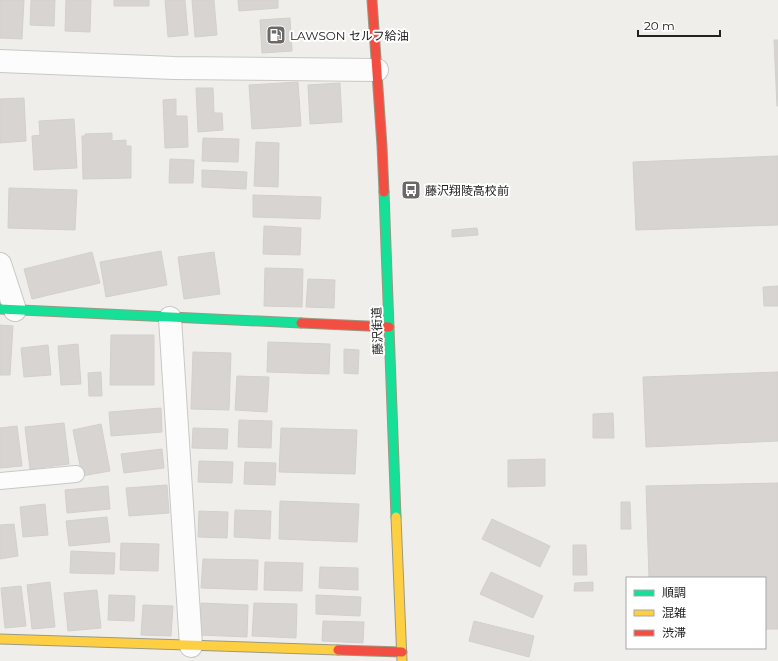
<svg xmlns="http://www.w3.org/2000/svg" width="778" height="661" viewBox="0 0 778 661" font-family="Montserrat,'Noto Sans JP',sans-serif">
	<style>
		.building { fill: #d7d4d2; stroke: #d3d0cc }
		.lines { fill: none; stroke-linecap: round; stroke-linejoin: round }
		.lane-casing { stroke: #c9c8c7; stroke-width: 18 }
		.street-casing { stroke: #c9c8c7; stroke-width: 24 }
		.fast-casing { stroke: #999a82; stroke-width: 11 }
		.slow-casing { stroke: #999a82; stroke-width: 11 }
		.jam-casing { stroke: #999a82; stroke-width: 11 }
		.lane { stroke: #fdfcfc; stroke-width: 16 }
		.street { stroke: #fdfcfc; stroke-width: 22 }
		.fast { stroke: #16e098; stroke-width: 9 }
		.slow { stroke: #ffcf43; stroke-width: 9 }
		.jam { stroke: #f24e42; stroke-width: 9 }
		.labels { text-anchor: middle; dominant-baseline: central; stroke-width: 4; stroke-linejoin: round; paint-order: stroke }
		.poi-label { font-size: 12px; fill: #222; stroke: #fff; text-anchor: start }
		.street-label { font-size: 12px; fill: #222; stroke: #fff }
	</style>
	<rect width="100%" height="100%" fill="#f0eeeb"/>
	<!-- building -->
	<path class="building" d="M 0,0 L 24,0 L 22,39 L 0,38 Z
		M 31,0 L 55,0 L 54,26 L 30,25 Z
		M 66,0 L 91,0 L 90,32 L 65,31 Z
		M 114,0 L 149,0 L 149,6 L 114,6 Z
		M 165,0 L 185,0 L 188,35 L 168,37 Z
		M 192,0 L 214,0 L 217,35 L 195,37 Z
		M 238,0 L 278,0 L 278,8 L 239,11 Z
		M 290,18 L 292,51 L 262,53 L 260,20 Z
		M 774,40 L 778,40 L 778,106 L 777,106 Z
		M 298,82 L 301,126 L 252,129 L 249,85 Z
		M 340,83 L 342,122 L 310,124 L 308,85 Z
		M 196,88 L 213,88 L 214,113 L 222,113 L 223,130 L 198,132 Z
		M 24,98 L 26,141 L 0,143 L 0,99 Z
		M 176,99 L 176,116 L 187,116 L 188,147 L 165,148 L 163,100 Z
		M 74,119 L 77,168 L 34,170 L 32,136 L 40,135 L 39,121 Z
		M 112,133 L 112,141 L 126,140 L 126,146 L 131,146 L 131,178 L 83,179 L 82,136 L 85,136 L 85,134 Z
		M 203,138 L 239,139 L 238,162 L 202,161 Z
		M 256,142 L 279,143 L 278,187 L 254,186 Z
		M 778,156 L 778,225 L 636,230 L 633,162 Z
		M 170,159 L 194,160 L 193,183 L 169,183 Z
		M 202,170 L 247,172 L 246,189 L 202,187 Z
		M 9,188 L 77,190 L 75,230 L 8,228 Z
		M 253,195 L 321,197 L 320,219 L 253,217 Z
		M 264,226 L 301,228 L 300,255 L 263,254 Z
		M 477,228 L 478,235 L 452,237 L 452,230 Z
		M 161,251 L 167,285 L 106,297 L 100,262 Z
		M 92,252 L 100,283 L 32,299 L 24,269 Z
		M 214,252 L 220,294 L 184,299 L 178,257 Z
		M 265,268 L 303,269 L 302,307 L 264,306 Z
		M 308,279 L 335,280 L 334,308 L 306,307 Z
		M 778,286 L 778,306 L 764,306 L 763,287 Z
		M 0,325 L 13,326 L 10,375 L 0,375 Z
		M 111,335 L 154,335 L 154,385 L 110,385 Z
		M 268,342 L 330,344 L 329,374 L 267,372 Z
		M 78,344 L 81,384 L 61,385 L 58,346 Z
		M 48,345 L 51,375 L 24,377 L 21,348 Z
		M 344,349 L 359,350 L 358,374 L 344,373 Z
		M 193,352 L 231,353 L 229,410 L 191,409 Z
		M 101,372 L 102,396 L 89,396 L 88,373 Z
		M 778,372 L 778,441 L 646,447 L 643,377 Z
		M 237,376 L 269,377 L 267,412 L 235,410 Z
		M 161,408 L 162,432 L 111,436 L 109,412 Z
		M 613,413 L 614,438 L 593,438 L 593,414 Z
		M 239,420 L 272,421 L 271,448 L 238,447 Z
		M 64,423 L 69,464 L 30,469 L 25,427 Z
		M 101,424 L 110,471 L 82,476 L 73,430 Z
		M 17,426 L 22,466 L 0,468 L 0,428 Z
		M 193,428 L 228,429 L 227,449 L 192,448 Z
		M 281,428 L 357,430 L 355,474 L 279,472 Z
		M 162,449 L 164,468 L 124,473 L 121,454 Z
		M 545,459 L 545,486 L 508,487 L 508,460 Z
		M 199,461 L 233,462 L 232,483 L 198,482 Z
		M 245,462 L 276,463 L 275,485 L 244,484 Z
		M 778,483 L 778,629 L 765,629 L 765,578 L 649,578 L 646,486 Z
		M 167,485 L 169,513 L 129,516 L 126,488 Z
		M 108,486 L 110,509 L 67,513 L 65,490 Z
		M 280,501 L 359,504 L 357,542 L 279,539 Z
		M 621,502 L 630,502 L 631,529 L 621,529 Z
		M 45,504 L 48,535 L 23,537 L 20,507 Z
		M 235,510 L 271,511 L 270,539 L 234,537 Z
		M 199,511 L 228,512 L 227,538 L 198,537 Z
		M 107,517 L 110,542 L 69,546 L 66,521 Z
		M 492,519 L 550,546 L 540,567 L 482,539 Z
		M 14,524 L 18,556 L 0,559 L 0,525 Z
		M 121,543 L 159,544 L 158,571 L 120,570 Z
		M 573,545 L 586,545 L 587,575 L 573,575 Z
		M 71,551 L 115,553 L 114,574 L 70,573 Z
		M 203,559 L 258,560 L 257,590 L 201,588 Z
		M 265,562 L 303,563 L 302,591 L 264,590 Z
		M 320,567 L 358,568 L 358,590 L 319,588 Z
		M 491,572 L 543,596 L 533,618 L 480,594 Z
		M 50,582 L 55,627 L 32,629 L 27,585 Z
		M 593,582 L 593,591 L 574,591 L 575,583 Z
		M 21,586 L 26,626 L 5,628 L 1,588 Z
		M 97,590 L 101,628 L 68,631 L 64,593 Z
		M 109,595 L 135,596 L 134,621 L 108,620 Z
		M 316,595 L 361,597 L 360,616 L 316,614 Z
		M 201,603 L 248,605 L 247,637 L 200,635 Z
		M 254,603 L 297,604 L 296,638 L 252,636 Z
		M 143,605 L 173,606 L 171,636 L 141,635 Z
		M 323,621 L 364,622 L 363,643 L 322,641 Z
		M 474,621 L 534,636 L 529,657 L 469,641 Z"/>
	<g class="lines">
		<!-- lane casing -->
		<g class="lane-casing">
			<path id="lane" d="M 0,481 L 76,474"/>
		</g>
		<!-- street casing -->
		<g class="street-casing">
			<path id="street" d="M 0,61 L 174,68 L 377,70
				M 0,264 L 15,310
				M 170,318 L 191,646"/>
		</g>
		<!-- fast casing -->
		<g class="fast-casing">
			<path id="fast" d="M 384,192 L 396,517
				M 0,309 L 301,323"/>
		</g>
		<!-- slow casing -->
		<g class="slow-casing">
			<path id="slow" d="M 396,517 L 402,661
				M 0,639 L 338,650"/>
		</g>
		<!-- jam casing -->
		<g class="jam-casing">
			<path id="jam" d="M 372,0 L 382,146 L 384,192
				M 301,323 L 389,327
				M 338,650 L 402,652"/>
		</g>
		<!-- lane -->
		<use href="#lane" class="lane"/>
		<!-- street -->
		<use href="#street" class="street"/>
		<!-- fast -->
		<use href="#fast" class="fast"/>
		<!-- slow -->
		<use href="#slow" class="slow"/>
		<!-- jam -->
		<use href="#jam" class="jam"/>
	</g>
	<!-- icons -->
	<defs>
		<g id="fuel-square" transform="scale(1)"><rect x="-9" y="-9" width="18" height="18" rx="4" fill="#6a6968" stroke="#fff"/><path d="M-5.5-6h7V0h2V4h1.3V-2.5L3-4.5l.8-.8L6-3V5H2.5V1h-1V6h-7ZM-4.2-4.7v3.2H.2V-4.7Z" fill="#fff"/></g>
		<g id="bus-square" transform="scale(1)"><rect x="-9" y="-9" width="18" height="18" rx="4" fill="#6a6968" stroke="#fff"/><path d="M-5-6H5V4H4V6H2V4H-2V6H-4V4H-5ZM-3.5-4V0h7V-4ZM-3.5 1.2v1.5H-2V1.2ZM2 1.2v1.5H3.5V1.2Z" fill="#fff"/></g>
	</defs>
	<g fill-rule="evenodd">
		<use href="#fuel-square" x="276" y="35"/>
		<use href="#bus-square" x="411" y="190"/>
	</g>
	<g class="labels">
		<!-- poi labels -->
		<g class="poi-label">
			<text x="290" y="35">LAWSON セルフ給油</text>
			<text x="425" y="190">藤沢翔陵高校前</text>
		</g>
		<!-- street labels -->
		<g class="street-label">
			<text transform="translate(377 331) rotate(-92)">藤沢街道</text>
		</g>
	</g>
	<!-- legend -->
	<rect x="626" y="577" width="140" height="72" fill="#ffffff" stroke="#a7a7a7"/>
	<rect x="634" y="590" width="20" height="6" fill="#16e098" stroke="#a7a7a7"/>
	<text x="662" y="597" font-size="12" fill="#222222">順調</text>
	<rect x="634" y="610" width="20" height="6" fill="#ffcf43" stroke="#a7a7a7"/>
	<text x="662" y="617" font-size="12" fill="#222222">混雑</text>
	<rect x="634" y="630" width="20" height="6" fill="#f24e42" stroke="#a7a7a7"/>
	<text x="662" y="637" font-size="12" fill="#222222">渋滞</text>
	<!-- scale -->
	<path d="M638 30v6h82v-6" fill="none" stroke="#222222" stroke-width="2"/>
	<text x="644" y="30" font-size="12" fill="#222222" stroke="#ffffff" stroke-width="3" paint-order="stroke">20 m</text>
</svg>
